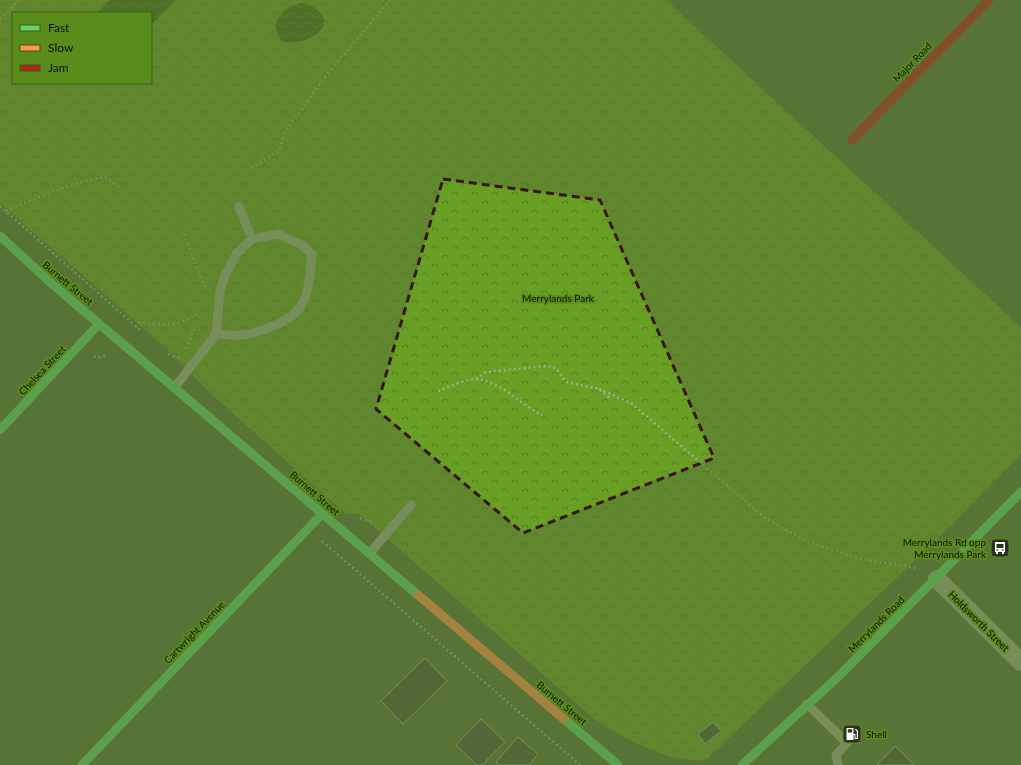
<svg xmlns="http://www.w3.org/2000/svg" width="1021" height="765" viewBox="0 0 1021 765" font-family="Lato,sans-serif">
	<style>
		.park { fill: url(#park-crowns); fill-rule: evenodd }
		.water { fill: url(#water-waves) }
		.building { fill: #4c5a39; stroke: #a5b591 }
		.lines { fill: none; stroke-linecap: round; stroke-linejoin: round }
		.path { stroke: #9eb089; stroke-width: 2.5; stroke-dasharray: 2 3; stroke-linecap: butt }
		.lane { stroke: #9eb089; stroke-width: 9 }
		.street { stroke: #9eb089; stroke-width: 18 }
		.fast { stroke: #63d668; stroke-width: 9 }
		.slow { stroke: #ff974d; stroke-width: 9 }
		.jam { stroke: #b3261e; stroke-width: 9 }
		.marked { fill: none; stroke: #381616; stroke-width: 3; stroke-dasharray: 8 5; stroke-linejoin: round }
		.labels { text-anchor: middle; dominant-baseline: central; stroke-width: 3.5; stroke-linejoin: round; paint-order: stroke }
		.street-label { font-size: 10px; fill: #111; stroke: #598d1b }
		.park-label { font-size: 10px; fill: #111; stroke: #598d1b }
		.poi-label { font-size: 10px; fill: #111; stroke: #598d1b; text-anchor: end }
	</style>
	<defs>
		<pattern id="park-crowns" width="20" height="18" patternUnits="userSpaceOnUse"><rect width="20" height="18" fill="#6a9f26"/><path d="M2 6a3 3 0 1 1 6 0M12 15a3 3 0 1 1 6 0" fill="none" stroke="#56801f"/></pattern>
		<pattern id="water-waves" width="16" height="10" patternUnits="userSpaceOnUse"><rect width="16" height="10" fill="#446c15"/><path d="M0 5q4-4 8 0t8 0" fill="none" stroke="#617f3e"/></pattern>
	</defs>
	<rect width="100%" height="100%" fill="#577335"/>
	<!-- park -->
	<path class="park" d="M 0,0 L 666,0 L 1021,327 L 1021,454 L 950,527 L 706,760 C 674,765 619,737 593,718 L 359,514 L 346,514 L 211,394 L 168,350 L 0,203 ZM 13,13 L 151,13 L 151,83 L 13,83 Z"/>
	<!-- water -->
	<path class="water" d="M 110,0 L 176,0 L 151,25 L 151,13 L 97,13 Z
		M 302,3 C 310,5 316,7 321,14 C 335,33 295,47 282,41 C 266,23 284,6 302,3 Z"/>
	<!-- building -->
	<path class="building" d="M 425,658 L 447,681 L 403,724 L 381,701 Z
		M 481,719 L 505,742 L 482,765 L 477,765 L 456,745 Z
		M 713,722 L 721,731 L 705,744 L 698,734 Z
		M 518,737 L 538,754 L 529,765 L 499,765 L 496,762 Z
		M 895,746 L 914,765 L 877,765 Z"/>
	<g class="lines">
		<!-- path -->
		<path class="path" d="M 0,19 L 19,0
			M 251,168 L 279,151 L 285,132 L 325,77 L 390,0
			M 0,206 L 140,330
			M 6,211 C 38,197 70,183 105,177 L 119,187
			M 184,234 L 206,290
			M 135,327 L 140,322 C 168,326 174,328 199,313
			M 186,349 L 195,327
			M 168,354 L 178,358 L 180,357
			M 94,356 L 97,358 L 108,355
			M 476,379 L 486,372 L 547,366 L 556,368 L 566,382 L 599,389 L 611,399
			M 599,389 L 631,403 L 765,518 L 806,541 L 856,558 L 916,568
			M 438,391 C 447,388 468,378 477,379 C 503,383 520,404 542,415
			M 360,518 L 371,522
			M 322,541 L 580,765"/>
		<!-- lane -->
		<path class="lane" d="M 239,207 L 252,239
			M 278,234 L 302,245 L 312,255 C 310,272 310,289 302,304 C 294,321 259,333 241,335 C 233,336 224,334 216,334 L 220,291 L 225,275 L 237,253 L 252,239 Z
			M 175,387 L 216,334
			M 370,553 L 411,505
			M 807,704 L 847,743 L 836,755 L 838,765"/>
		<!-- street -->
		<path class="street" d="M 937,579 L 1021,662"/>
		<!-- fast -->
		<path class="fast" d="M 0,236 L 51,283 L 418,595
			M 0,430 L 99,324
			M 564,719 L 618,765
			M 82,765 L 322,514
			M 742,765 L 840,675 L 1021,492"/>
		<!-- slow -->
		<path class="slow" d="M 418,595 L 564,719"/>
		<!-- jam -->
		<path class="jam" d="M 852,140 L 989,0"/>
	</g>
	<!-- marked area -->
	<path d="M0 0H1021V765H0ZM 443,179 L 600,200 L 714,458 L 523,533 L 376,409 Z" fill="#577335" fill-opacity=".55" fill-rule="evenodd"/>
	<path class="marked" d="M 443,179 L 600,200 L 714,458 L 523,533 L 376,409 Z"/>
	<!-- icons -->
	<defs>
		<g id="bus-square" transform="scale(1)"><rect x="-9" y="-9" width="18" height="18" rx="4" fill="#2a331e" stroke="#598d1b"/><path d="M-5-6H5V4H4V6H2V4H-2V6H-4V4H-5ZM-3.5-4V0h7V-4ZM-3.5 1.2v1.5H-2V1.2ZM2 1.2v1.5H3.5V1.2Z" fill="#fff"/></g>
		<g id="fuel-square" transform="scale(1)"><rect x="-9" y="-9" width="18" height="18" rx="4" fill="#2a331e" stroke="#598d1b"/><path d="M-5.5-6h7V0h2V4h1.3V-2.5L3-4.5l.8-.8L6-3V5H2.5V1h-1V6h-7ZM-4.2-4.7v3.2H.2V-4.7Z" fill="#fff"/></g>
	</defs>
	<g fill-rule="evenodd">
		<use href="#bus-square" x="1000" y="548"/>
		<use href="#fuel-square" x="852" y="734"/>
	</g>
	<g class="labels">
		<!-- street labels -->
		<g class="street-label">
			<text transform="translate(912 62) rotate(-46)">Major Road</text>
			<text transform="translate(68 283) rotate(40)">Burnett Street</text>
			<text transform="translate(42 370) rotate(-47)">Chelsea Street</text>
			<text transform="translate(315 493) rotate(41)">Burnett Street</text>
			<text transform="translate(979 621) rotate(45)">Holdsworth Street</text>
			<text transform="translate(876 624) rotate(-45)">Merrylands Road</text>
			<text transform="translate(194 632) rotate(-46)">Cartwright Avenue</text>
			<text transform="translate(562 703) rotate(40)">Burnett Street</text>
		</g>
		<!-- park labels -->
		<g class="park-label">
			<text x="558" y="298">Merrylands Park</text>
		</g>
		<!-- poi labels -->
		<g class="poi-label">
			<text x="986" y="542">Merrylands Rd opp<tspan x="986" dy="12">Merrylands Park</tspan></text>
			<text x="866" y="734" text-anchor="start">Shell</text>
		</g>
	</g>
	<!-- legend -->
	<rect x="12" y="12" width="140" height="72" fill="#598d1b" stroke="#3c5b17"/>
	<rect x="20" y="25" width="20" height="6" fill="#63d668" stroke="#3c5b17"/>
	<text x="48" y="32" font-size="12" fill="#111111">Fast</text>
	<rect x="20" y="45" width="20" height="6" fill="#ff974d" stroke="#3c5b17"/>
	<text x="48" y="52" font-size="12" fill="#111111">Slow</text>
	<rect x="20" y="65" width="20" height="6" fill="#b3261e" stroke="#3c5b17"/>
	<text x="48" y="72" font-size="12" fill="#111111">Jam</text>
</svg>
